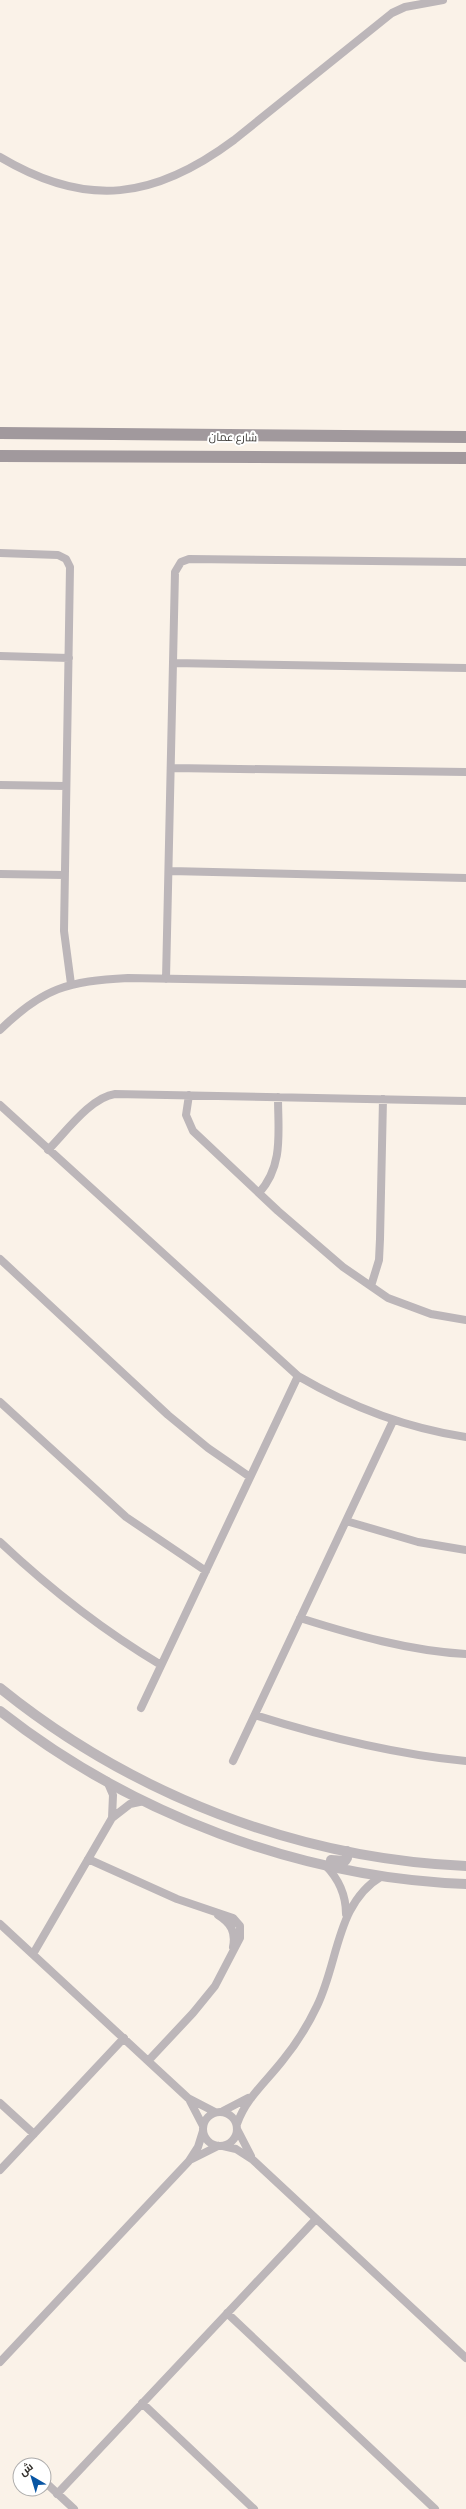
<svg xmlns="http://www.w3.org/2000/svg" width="466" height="2509" viewBox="0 0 466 2509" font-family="'Titillium Web',Cairo,sans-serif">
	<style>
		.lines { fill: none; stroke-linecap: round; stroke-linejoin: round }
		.minor { stroke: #bcb6b9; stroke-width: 8 }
		.tertiary { stroke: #bcb6b9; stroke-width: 10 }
		.secondary { stroke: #a1999d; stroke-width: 12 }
		.labels { text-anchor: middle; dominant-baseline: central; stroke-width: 4; stroke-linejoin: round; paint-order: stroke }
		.street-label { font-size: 11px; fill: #33302c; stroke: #fff }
	</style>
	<rect width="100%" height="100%" fill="#faf2e8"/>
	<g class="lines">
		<!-- minor -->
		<path class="minor" d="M 0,157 C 87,209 155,199 234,140 L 392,13 L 405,7 L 443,0
			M 0,553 L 58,555 L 66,559 L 70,567 L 64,931 L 71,984
			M 0,656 L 69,658
			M 173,663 L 466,668
			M 172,768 L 466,772
			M 0,785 L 66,786
			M 170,871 L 466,878
			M 0,874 L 64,875
			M 166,979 L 175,572 L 181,562 L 189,559 L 466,562
			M 0,1030 C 43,988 68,981 128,978 L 466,984
			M 189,1095 L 186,1115 L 193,1131 L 278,1211 L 343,1267 L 388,1298 L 431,1314 L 466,1320
			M 0,1105 L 298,1376 C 351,1407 405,1428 466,1437
			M 48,1150 C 65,1133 91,1097 115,1094 L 466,1101
			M 259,1193 C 284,1165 278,1132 278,1097
			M 0,1259 L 168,1415 L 208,1448 L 250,1477
			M 371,1286 L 379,1260 L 380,1239 L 383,1099
			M 0,1402 L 126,1517 L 206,1571
			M 346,1521 L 418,1542 L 466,1550
			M 0,1542 C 50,1589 102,1630 161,1665
			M 300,1618 C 354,1635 410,1651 466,1654
			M 141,1708 L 298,1376
			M 255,1715 C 325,1737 393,1754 466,1761
			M 233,1761 L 393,1421
			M 107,1781 L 113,1795 L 112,1818
			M 88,1859 L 177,1899 L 233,1918 L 240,1926 L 240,1938 L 215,1986 L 193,2013 L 148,2061
			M 325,1865 C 339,1879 346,1894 346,1914
			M 218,1915 C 231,1923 236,1932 233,1947
			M 0,1924 L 188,2098 L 215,2112
			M 33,1954 L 112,1818 L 130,1804 L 144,1801
			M 190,2101 L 203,2126
			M 0,2103 L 34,2134
			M 223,2111 L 248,2098
			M203 2129a17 17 0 1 1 34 0a17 17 0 1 1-34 0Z
			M 237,2124 C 246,2098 266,2082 283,2060 C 296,2044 308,2025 317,2006 C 339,1961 336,1903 382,1876
			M 237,2129 L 251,2156
			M 223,2146 L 236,2149 L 253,2160 L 466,2358
			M 192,2159 L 218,2146
			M 0,2170 L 124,2038
			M 227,2313 L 435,2509
			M 0,2362 L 189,2161 L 198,2147 L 203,2131
			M 142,2403 L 254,2509
			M 26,2464 L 26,2465
			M 44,2481 L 74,2509
			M 57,2494 L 316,2219"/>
		<!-- tertiary -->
		<path class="tertiary" d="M 0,1688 C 131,1794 297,1859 466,1866
			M 0,1711 C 131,1814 300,1878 466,1884
			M 331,1860 L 345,1861 L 347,1858 L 347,1851"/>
		<!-- secondary -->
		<path class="secondary" d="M 0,433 L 466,437
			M 0,456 L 466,458"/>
	</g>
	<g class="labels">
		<!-- street labels -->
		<g class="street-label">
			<text transform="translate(233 437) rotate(1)">شارع عمان</text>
		</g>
	</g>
	<!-- north arrow -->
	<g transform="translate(32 2477) rotate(322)"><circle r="19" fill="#ffffff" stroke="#adacab"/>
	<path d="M0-3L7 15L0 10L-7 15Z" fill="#0855a3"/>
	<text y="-6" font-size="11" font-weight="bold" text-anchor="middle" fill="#33302c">ش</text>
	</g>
</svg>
